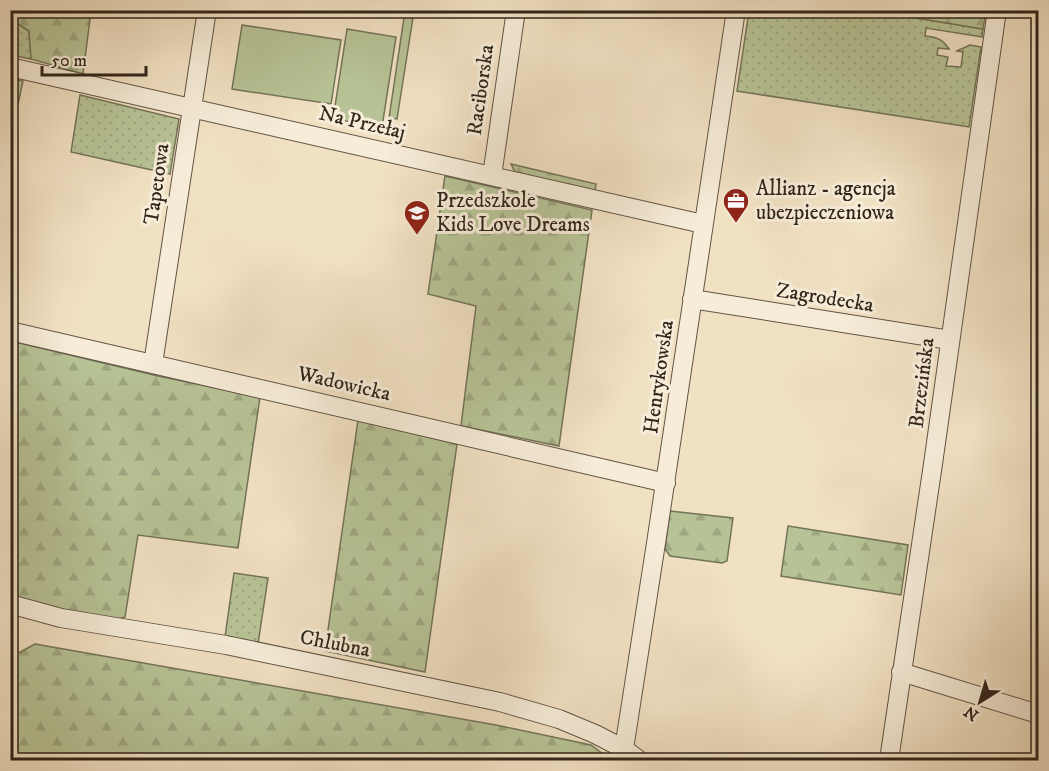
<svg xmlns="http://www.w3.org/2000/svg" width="1049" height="771" viewBox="0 0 1049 771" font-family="'IM FELL DW Pica',serif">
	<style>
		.grass { fill: url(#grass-dots); stroke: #747458; stroke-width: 1.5 }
		.forest { fill: url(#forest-firs); stroke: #747458; stroke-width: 1.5 }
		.pitch { fill: #b7c396; stroke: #747458; stroke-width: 1.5 }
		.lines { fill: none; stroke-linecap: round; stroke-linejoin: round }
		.minor-casing { stroke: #625445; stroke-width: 20 }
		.minor { stroke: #f6ecd8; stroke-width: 18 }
		.labels { text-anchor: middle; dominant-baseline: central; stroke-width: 6; stroke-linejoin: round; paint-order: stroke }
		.street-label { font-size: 21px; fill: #32251b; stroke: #f6ecd8 }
		.poi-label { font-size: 21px; fill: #32251b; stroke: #f6ecd8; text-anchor: start }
	</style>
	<defs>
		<pattern id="grass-dots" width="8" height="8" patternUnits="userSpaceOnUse" patternTransform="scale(1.5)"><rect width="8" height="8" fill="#b7c396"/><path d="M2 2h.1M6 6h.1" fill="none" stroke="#9ea781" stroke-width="1.8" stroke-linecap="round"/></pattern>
		<pattern id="forest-firs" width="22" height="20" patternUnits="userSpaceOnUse" patternTransform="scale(1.5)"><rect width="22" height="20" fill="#b7c396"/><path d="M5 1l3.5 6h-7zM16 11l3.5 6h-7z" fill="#9ea781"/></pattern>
	</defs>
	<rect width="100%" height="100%" fill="#f1e1c3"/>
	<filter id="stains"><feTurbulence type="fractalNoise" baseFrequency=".00333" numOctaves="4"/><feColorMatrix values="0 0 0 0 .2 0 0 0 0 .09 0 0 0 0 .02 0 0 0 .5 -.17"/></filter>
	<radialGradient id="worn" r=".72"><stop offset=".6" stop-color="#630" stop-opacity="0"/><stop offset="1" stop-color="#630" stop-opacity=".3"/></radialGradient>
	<!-- grass -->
	<path class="grass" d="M 10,11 L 13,11 L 15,22 L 29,31 L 31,59 L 11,55 Z
		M 749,11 L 873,11 L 983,29 L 982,37 L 926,28 L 925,36 C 936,37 943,39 949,49 L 938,48 L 937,55 L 948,57 L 946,66 L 961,67 L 963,52 L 957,51 L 959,50 L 970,45 L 981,47 L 969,127 L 737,91 Z
		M 11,78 L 23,81 L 11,137 L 10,78 Z
		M 80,95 L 179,119 L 170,174 L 71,152 Z
		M 234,573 L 268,578 L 258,644 L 225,637 Z"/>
	<!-- forest -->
	<path class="forest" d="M 13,11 L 91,11 L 83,74 L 31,59 L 29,31 L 15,22 Z
		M 873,11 L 986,11 L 983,29 Z
		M 511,164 L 596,184 L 595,192 L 515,172 Z
		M 445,176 L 592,210 L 559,446 L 461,426 L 476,306 L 428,294 Z
		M 11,341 L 158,376 L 260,397 L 238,548 L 138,535 L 125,617 L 115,620 L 29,603 L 11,598 Z
		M 358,420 L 457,444 L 425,672 L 325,651 Z
		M 670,511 L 733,518 L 727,561 L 722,563 L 670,556 L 665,549 Z
		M 788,526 L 908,545 L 901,595 L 781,576 Z
		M 35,644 L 496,725 L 591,745 L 611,760 L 11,760 L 11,657 Z"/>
	<!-- pitch -->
	<path class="pitch" d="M 405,11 L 414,11 L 397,119 L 389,118 Z
		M 242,25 L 341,40 L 331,104 L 232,89 Z
		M 347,29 L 396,37 L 382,127 L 333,119 Z"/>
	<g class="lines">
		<!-- minor casing -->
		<g class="minor-casing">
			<path id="minor" d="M 10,67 L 703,224
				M 492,176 L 516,10
				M 692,299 L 950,340
				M 10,331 L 666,483
				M 153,364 L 207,10
				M 10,604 L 61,618 L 226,645 L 500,702 L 559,719 L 595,734 L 624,749 L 639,760
				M 901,672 L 1038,714
				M 624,749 C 663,503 699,257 736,10
				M 889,760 L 933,464 L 997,10"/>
		</g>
		<!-- minor -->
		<use href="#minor" class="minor"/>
	</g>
	<!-- icons -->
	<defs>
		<g id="office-pin" transform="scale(1.35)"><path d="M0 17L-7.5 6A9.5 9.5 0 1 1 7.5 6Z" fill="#8f2418" stroke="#f6ecd8"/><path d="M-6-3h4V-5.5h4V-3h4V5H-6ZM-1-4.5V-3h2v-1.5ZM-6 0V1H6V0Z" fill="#fff"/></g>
		<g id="school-pin" transform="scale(1.35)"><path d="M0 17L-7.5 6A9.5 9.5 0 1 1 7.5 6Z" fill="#8f2418" stroke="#f6ecd8"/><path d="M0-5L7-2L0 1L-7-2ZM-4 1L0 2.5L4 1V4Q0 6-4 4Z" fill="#fff"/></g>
	</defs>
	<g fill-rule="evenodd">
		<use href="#office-pin" x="736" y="201"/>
		<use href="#school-pin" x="417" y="213"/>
	</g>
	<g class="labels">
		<!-- street labels -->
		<g class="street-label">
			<text transform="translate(481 90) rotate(-82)">Raciborska</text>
			<text transform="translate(362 123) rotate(13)">Na Przełaj</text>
			<text transform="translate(157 184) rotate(-82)">Tapetowa</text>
			<text transform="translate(825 298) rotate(9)">Zagrodecka</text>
			<text transform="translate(659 377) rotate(-82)">Henrykowska</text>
			<text transform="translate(922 383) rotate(-83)">Brzezińska</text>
			<text transform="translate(344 384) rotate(13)">Wadowicka</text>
			<text transform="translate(335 644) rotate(11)">Chlubna</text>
		</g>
		<!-- poi labels -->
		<g class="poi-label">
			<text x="756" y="189">Allianz - agencja<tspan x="756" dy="24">ubezpieczeniowa</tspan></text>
			<text x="436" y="201">Przedszkole<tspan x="436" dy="24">Kids Love Dreams</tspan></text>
		</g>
	</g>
	<!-- margin -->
	<rect width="1049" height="771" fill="none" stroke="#f1e1c3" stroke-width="36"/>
	<rect x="12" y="12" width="1025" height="747" fill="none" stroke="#32251b" stroke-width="3"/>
	<rect x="18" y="18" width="1013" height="735" fill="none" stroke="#32251b" stroke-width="1.5"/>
	<!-- north arrow -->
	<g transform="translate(980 702) rotate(217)" stroke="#f6ecd8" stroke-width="4.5" paint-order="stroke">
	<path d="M0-4.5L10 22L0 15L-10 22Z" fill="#32251b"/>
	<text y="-9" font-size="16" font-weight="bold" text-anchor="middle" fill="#32251b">N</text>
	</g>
	<!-- scale -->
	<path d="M42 66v9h104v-9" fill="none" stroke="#32251b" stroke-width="3"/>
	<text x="51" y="66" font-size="18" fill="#32251b" stroke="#f6ecd8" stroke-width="4.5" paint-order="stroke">50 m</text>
	<rect width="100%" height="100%" filter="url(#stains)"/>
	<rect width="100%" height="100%" fill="url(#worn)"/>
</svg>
